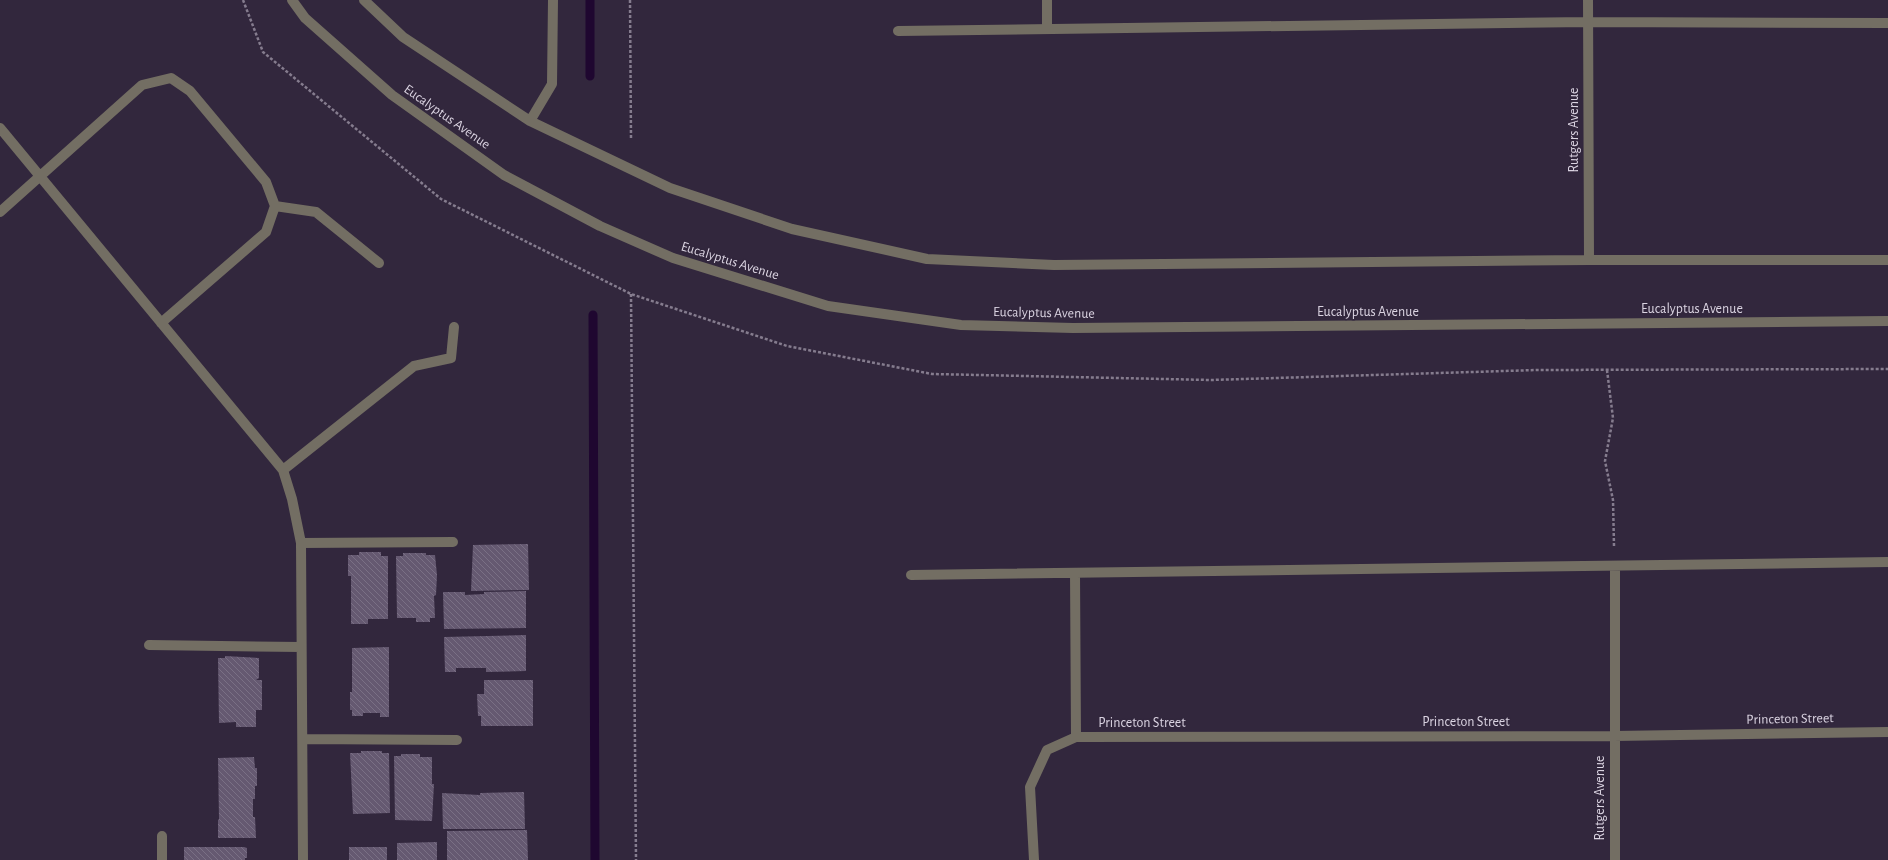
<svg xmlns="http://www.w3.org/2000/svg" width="1888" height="860" viewBox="0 0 1888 860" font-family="'Alegreya Sans',sans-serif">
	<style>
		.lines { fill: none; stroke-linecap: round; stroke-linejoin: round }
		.stream { stroke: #1f0730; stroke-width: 9 }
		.building { fill: url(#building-back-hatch) }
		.path { stroke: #857c8e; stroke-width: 2.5; stroke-dasharray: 3 2; stroke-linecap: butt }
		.minor { stroke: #736e63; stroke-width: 10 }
		.labels { text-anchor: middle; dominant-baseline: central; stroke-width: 3; stroke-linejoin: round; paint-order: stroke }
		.street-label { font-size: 14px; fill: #dad3e1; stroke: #32273d }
	</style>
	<defs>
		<pattern id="building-back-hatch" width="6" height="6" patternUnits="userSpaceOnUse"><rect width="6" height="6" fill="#655971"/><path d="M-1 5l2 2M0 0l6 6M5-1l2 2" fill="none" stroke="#7a7085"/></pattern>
	</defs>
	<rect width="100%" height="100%" fill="#32273d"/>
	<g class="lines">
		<!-- stream -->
		<path class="stream" d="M 590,0 L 590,76
			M 593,315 L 595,860"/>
	</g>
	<!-- building -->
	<path class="building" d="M 528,544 L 529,590 L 471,591 L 473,545 Z
		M 359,552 L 381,552 L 381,556 L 388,556 L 388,619 L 368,619 L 368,624 L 351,624 L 351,576 L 348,576 L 348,555 L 359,555 Z
		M 403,553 L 426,553 L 426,555 L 435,555 L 437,575 L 436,595 L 434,596 L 435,618 L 430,618 L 430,622 L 416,622 L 416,618 L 397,618 L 396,556 L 403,556 Z
		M 526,591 L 526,628 L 444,629 L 443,592 L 465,592 L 465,595 L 484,594 L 484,592 Z
		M 526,635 L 526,671 L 486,672 L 486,668 L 456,668 L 456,672 L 445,672 L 444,637 Z
		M 389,647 L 389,717 L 380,717 L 380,713 L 363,713 L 363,716 L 352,716 L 352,710 L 350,710 L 350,692 L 352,692 L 352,648 Z
		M 225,656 L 259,658 L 259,678 L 256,680 L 262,680 L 262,710 L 256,710 L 256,727 L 236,727 L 236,722 L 219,723 L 218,658 L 225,658 Z
		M 484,680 L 533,680 L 533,726 L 481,726 L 481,716 L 478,716 L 477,694 L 484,694 Z
		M 361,751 L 382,751 L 382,753 L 389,753 L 390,813 L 353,814 L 350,753 L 361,753 Z
		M 401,754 L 420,754 L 420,757 L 432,757 L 432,784 L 434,784 L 432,821 L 395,820 L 394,756 L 401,756 Z
		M 254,757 L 255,768 L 257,768 L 257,786 L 255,786 L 255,799 L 253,799 L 253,817 L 255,817 L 256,838 L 218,838 L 218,820 L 219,819 L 218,758 Z
		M 524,792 L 525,829 L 443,829 L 442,793 L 480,795 L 480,793 Z
		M 527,830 L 528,860 L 447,860 L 447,831 Z
		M 437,842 L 437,860 L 397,860 L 397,843 Z
		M 184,847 L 244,847 L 247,848 L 247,858 L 245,858 L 245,860 L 184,860 Z
		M 349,847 L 387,847 L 387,860 L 349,860 Z"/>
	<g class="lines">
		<!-- path -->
		<path class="path" d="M 243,0 L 263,52 L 441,199 L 631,294 L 787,346 L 932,374 L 1211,380 L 1537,370 L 1888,369
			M 630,0 L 631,138
			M 631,294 L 636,860
			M 1607,370 L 1613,418 L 1605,461 L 1613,500 L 1614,546"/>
		<!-- minor -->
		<path class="minor" d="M 292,0 L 305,18 L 392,95 L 504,175 L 600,226 L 673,258 L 828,306 L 961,325 L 1073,328 L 1888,321
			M 364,0 L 403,37 L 530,121 L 670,188 L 792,229 L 927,259 L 1054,265 L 1589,260 L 1888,260
			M 1047,0 L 1047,29
			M 1588,0 L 1589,260
			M 898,31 L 1588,22 L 1888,23
			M 530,121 L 552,84 L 553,0
			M 0,128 L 283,470 L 292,499 L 301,543 L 303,860
			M 275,206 L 316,212 L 379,263
			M 0,212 L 142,85 L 171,78 L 190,91 L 266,182 L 275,206 L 266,232 L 161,323
			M 283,470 L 414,366 L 451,358 L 454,327
			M 301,543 L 453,542
			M 1075,573 L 1076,737
			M 911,575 L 1888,562
			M 149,645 L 301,647
			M 303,739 L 457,740
			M 162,836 L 162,860
			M 1034,860 L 1030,787 L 1047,750 L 1076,737 L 1614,736 L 1888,732
			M 1615,860 L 1615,566"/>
	</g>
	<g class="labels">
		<!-- street labels -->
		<g class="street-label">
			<text transform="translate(447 117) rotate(35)">Eucalyptus Avenue</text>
			<text transform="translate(1574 130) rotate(-90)">Rutgers Avenue</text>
			<text transform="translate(730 261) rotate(17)">Eucalyptus Avenue</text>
			<text x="1692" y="309">Eucalyptus Avenue</text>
			<text x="1368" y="312">Eucalyptus Avenue</text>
			<text transform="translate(1044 313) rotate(1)">Eucalyptus Avenue</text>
			<text transform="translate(1790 719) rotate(-1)">Princeton Street</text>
			<text x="1466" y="722">Princeton Street</text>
			<text x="1142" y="723">Princeton Street</text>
			<text transform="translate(1600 798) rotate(-90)">Rutgers Avenue</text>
		</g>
	</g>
</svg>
